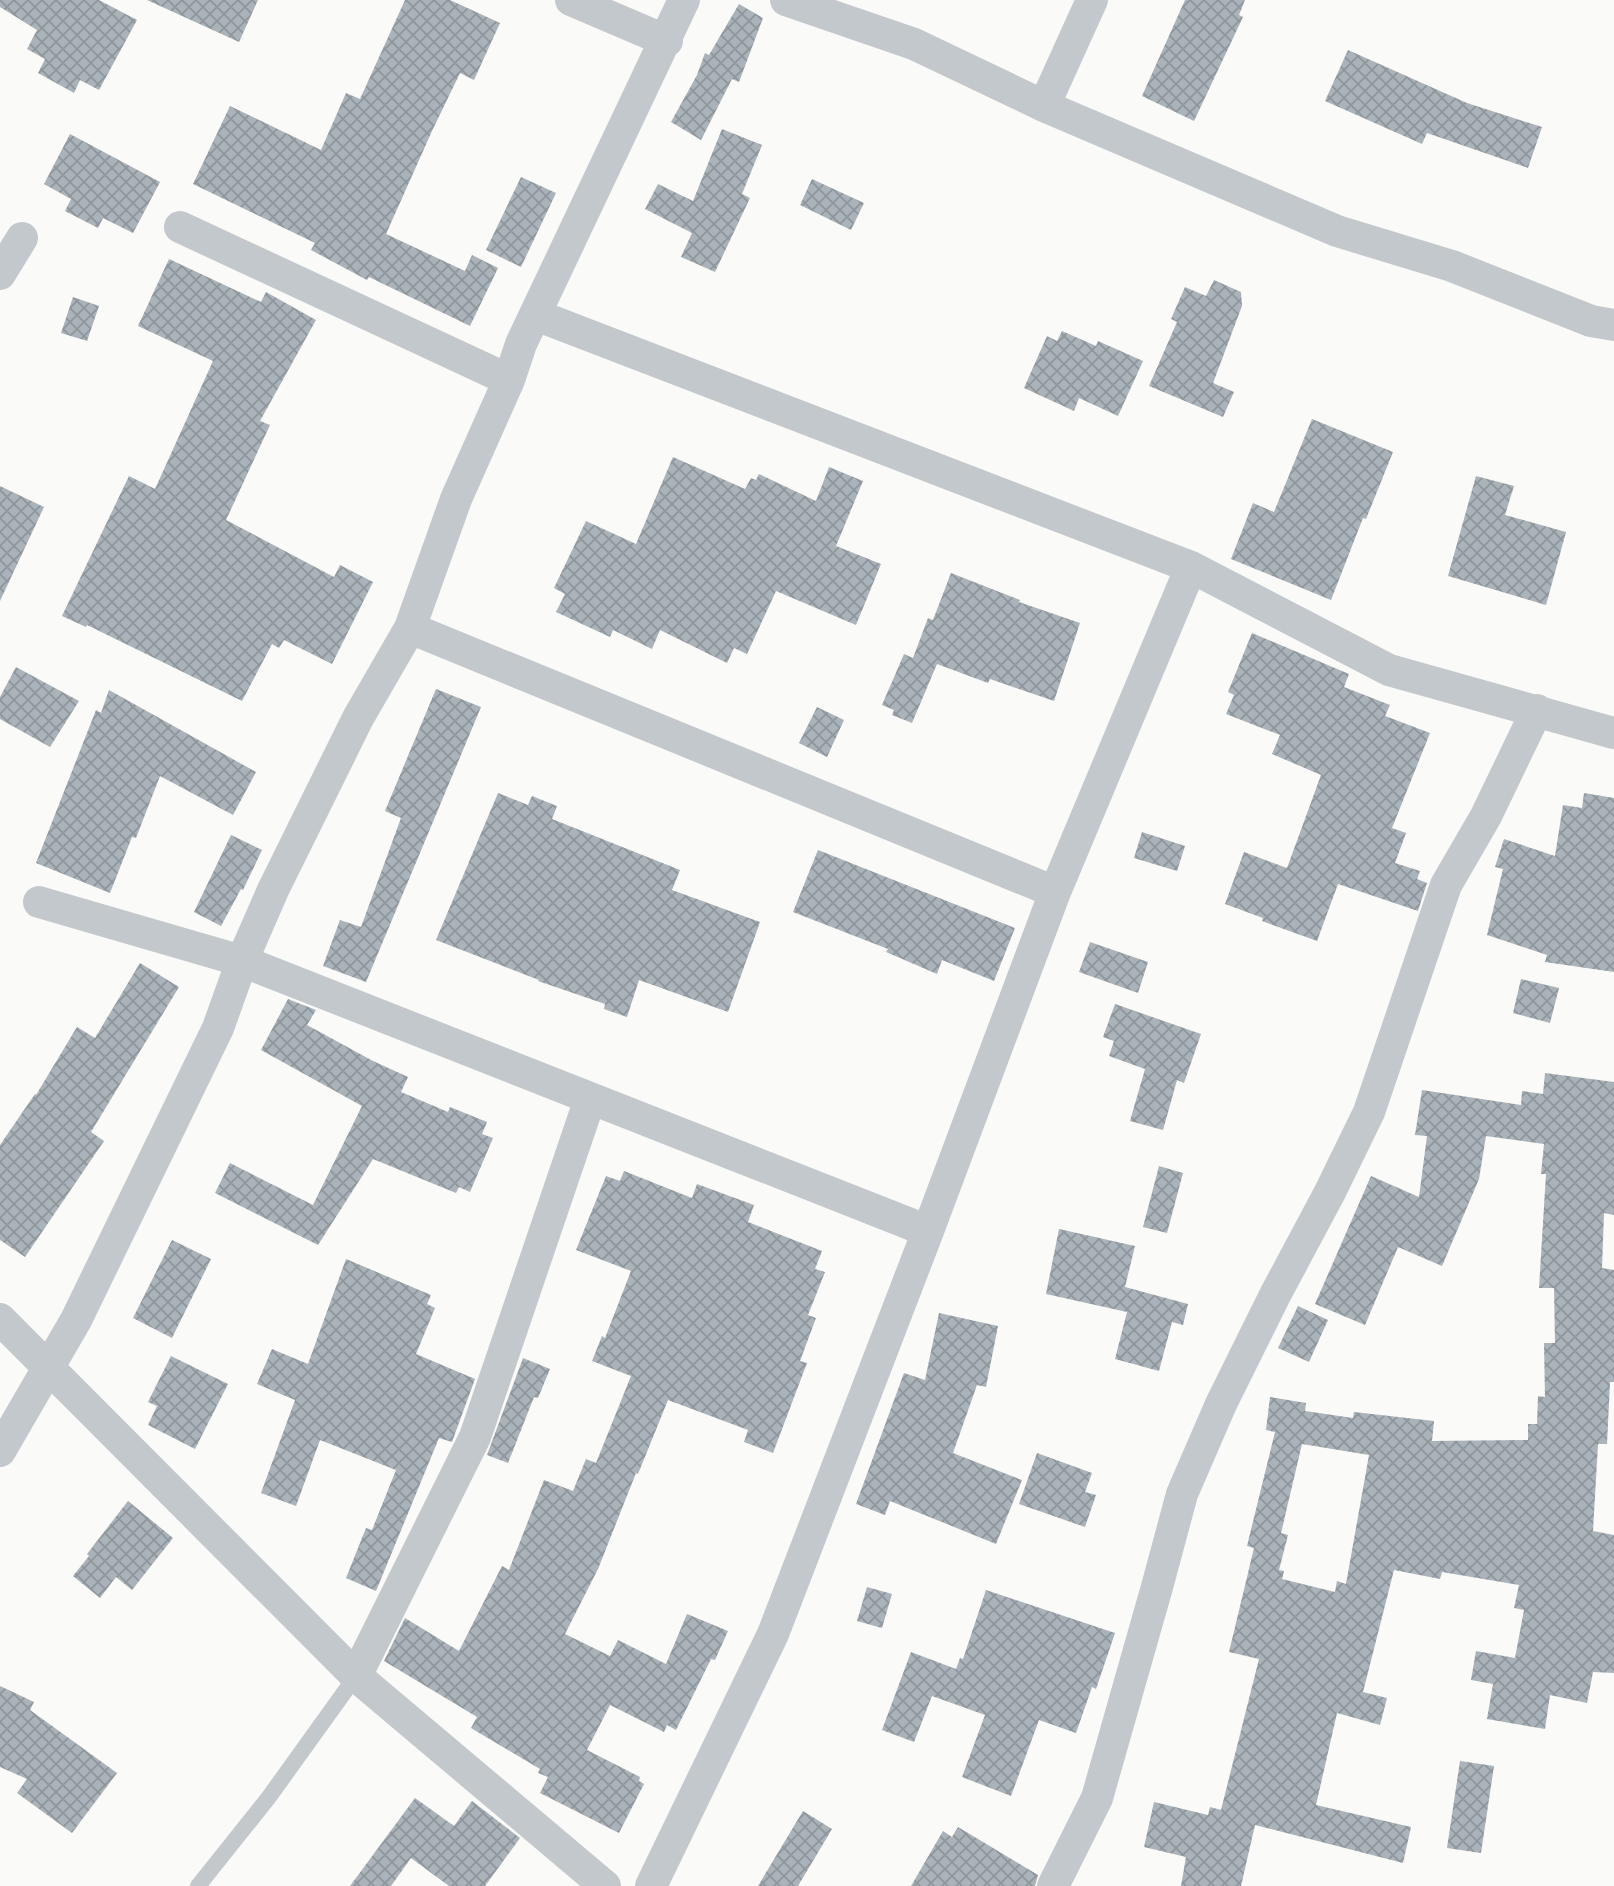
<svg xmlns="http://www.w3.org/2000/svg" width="1614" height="1886" viewBox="0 0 1614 1886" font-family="'Fira Sans Condensed',sans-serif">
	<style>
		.building { fill: url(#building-cross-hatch); fill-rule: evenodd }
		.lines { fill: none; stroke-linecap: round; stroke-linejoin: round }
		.service { stroke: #c3c8cc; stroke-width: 16 }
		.minor { stroke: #c3c8cc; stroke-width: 32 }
	</style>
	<defs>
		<pattern id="building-cross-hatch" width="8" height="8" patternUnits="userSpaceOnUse" patternTransform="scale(1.75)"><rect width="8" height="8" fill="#aab3b9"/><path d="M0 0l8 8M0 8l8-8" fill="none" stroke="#8e969c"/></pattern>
	</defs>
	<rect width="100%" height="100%" fill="#fafaf8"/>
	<!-- building -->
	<path class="building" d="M 0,0 L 99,0 L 137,20 L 99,90 L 80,80 L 74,93 L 38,73 L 45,59 L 27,49 L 37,30 L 0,7 Z
		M 147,0 L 258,0 L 239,42 Z
		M 405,0 L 450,0 L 500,23 L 474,80 L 460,73 L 432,131 L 386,234 L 465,271 L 472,255 L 498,268 L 470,326 L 369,277 L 367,280 L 311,250 L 315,243 L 193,184 L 230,106 L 321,150 L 346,93 L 360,99 Z
		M 1185,0 L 1245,0 L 1239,15 L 1243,17 L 1194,121 L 1142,96 Z
		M 739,4 L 763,18 L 739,82 L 732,79 L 701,140 L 671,122 L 697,75 L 705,53 L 709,55 Z
		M 1348,50 L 1467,103 L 1542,127 L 1528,168 L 1427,133 L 1422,144 L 1325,101 Z
		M 722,129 L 762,145 L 742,194 L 750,198 L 715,272 L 681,257 L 692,233 L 645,209 L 658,184 L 693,201 Z
		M 70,134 L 160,182 L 133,233 L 103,218 L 98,228 L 65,211 L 71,199 L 44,184 Z
		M 521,177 L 556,193 L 521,267 L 486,250 Z
		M 812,179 L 864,203 L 851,230 L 800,205 Z
		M 169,259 L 261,302 L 266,292 L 316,320 L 260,421 L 270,425 L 226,520 L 334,577 L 340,565 L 373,582 L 332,664 L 284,640 L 279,648 L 272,644 L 242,701 L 87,625 L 86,627 L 62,616 L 129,476 L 155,489 L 213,361 L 138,326 Z
		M 1214,280 L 1241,292 L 1242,306 L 1213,383 L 1234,392 L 1223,417 L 1149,386 L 1177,322 L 1171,319 L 1185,287 L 1206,296 Z
		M 73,297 L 99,306 L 87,341 L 61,333 Z
		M 1062,331 L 1096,346 L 1098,341 L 1143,361 L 1118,416 L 1079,398 L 1074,411 L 1024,388 L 1047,336 L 1057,341 Z
		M 1312,419 L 1393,452 L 1366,519 L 1363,518 L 1331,600 L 1231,559 L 1253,503 L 1274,512 Z
		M 673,457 L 745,489 L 751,478 L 756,480 L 759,474 L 816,501 L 829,467 L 863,481 L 836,546 L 881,564 L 856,625 L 776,591 L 747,654 L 734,648 L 727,663 L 660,630 L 652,649 L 613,630 L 610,637 L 556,612 L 565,594 L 554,588 L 586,521 L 636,544 Z
		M 1476,476 L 1514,486 L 1505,515 L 1566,532 L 1546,605 L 1448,576 Z
		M 0,486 L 44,507 L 0,601 Z
		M 951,573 L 1020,600 L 1019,602 L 1080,623 L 1054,701 L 990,679 L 988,683 L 937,664 L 912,723 L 892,715 L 894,710 L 882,705 L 904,654 L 913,658 L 928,618 L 933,620 Z
		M 1252,633 L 1349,674 L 1344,687 L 1390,705 L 1385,716 L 1430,733 L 1392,828 L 1406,833 L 1395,863 L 1420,871 L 1417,879 L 1427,883 L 1418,911 L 1338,884 L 1317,941 L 1262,921 L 1263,918 L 1225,904 L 1244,852 L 1287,868 L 1321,775 L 1272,754 L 1280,735 L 1226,714 L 1234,695 L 1228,692 Z
		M 16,667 L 79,701 L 50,747 L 0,719 L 0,697 Z
		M 436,689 L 481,707 L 366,982 L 323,966 L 340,920 L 361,927 L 401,818 L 385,811 Z
		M 109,690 L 256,772 L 233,815 L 160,776 L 136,838 L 132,837 L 110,893 L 36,863 L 96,710 L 101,713 Z
		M 817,707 L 844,720 L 827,757 L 799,743 Z
		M 498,793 L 528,805 L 532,796 L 557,806 L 552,819 L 680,870 L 672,890 L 760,922 L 728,1012 L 639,980 L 627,1017 L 604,1009 L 605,1004 L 538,981 L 539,980 L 436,940 Z
		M 1584,793 L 1614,798 L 1614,972 L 1545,962 L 1547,955 L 1487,935 L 1503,869 L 1495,867 L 1504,839 L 1555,856 L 1563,805 L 1582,808 Z
		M 1142,832 L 1185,846 L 1177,871 L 1134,858 Z
		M 231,835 L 262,850 L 243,890 L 241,889 L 221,926 L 194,912 Z
		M 818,850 L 1015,928 L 994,981 L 942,960 L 937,974 L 886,952 L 888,949 L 793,912 Z
		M 1090,942 L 1148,962 L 1138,993 L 1079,972 Z
		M 140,963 L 179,987 L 91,1132 L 104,1141 L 25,1257 L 0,1240 L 0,1145 L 35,1094 L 36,1095 L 77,1027 L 95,1038 Z
		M 1521,979 L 1559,988 L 1550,1023 L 1513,1013 Z
		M 288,999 L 316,1010 L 307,1025 L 373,1061 L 408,1077 L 401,1092 L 448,1112 L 450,1107 L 487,1122 L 482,1134 L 493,1138 L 470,1192 L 459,1187 L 456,1193 L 373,1159 L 318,1245 L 215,1193 L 230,1163 L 313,1205 L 362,1106 L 261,1050 Z
		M 1115,1004 L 1201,1034 L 1184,1083 L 1177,1080 L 1163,1130 L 1130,1121 L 1145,1069 L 1109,1056 L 1114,1041 L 1103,1037 Z
		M 1545,1073 L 1614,1082 L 1614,1215 L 1604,1213 L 1602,1268 L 1614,1270 L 1614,1382 L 1610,1382 L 1607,1444 L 1598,1444 L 1593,1531 L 1614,1535 L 1614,1673 L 1593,1672 L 1587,1703 L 1550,1695 L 1545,1729 L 1487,1719 L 1493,1684 L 1471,1680 L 1476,1651 L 1515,1658 L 1524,1610 L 1514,1608 L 1519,1585 L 1442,1572 L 1440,1579 L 1394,1570 L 1363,1692 L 1387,1698 L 1380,1725 L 1337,1713 L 1316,1805 L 1411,1827 L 1403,1863 L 1255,1825 L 1241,1886 L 1181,1886 L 1186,1857 L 1144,1847 L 1154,1802 L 1208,1815 L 1210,1807 L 1221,1810 L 1259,1659 L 1229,1652 L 1254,1548 L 1247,1546 L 1275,1432 L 1266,1430 L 1270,1397 L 1306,1403 L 1305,1411 L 1353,1418 L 1354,1412 L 1434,1421 L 1432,1441 L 1528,1440 L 1528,1424 L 1537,1424 L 1538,1396 L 1545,1397 L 1544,1343 L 1555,1343 L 1554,1288 L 1539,1288 L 1546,1174 L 1541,1174 L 1544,1144 L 1486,1136 L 1479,1179 L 1442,1266 L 1398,1247 L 1365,1325 L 1315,1304 L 1371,1176 L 1419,1197 L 1427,1136 L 1415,1135 L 1422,1090 L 1521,1105 L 1522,1091 L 1543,1094 ZM 1302,1444 L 1369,1455 L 1346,1584 L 1337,1581 L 1335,1592 L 1282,1579 L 1284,1571 L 1279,1570 L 1288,1535 L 1281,1533 Z
		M 1159,1166 L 1183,1173 L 1167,1233 L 1143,1227 Z
		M 624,1171 L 692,1198 L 697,1184 L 754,1205 L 748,1222 L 822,1251 L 815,1269 L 825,1272 L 808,1315 L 816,1318 L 800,1361 L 807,1363 L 773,1453 L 744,1442 L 748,1430 L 668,1400 L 638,1474 L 636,1473 L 598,1569 L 565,1634 L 610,1656 L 618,1640 L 666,1664 L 687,1614 L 728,1631 L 715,1660 L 711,1659 L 676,1730 L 667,1725 L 664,1732 L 610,1705 L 587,1750 L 640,1777 L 639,1781 L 644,1784 L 619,1833 L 540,1793 L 548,1777 L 538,1773 L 540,1769 L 471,1728 L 477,1717 L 384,1661 L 405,1618 L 459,1651 L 502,1566 L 509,1570 L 544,1480 L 573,1491 L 586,1459 L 596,1463 L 631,1376 L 592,1361 L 602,1336 L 605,1338 L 631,1271 L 576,1250 L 606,1176 L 620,1181 Z
		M 1059,1229 L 1135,1246 L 1125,1287 L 1188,1304 L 1183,1325 L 1172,1322 L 1159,1371 L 1115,1359 L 1127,1312 L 1046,1294 Z
		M 172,1240 L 211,1259 L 172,1338 L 133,1318 Z
		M 346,1259 L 431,1295 L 427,1304 L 435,1308 L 416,1354 L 475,1379 L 452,1442 L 439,1438 L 376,1591 L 346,1578 L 366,1528 L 372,1530 L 396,1470 L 320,1440 L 296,1506 L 261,1493 L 295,1400 L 257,1384 L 272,1349 L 308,1364 Z
		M 1298,1306 L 1328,1320 L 1309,1362 L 1278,1348 Z
		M 939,1313 L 998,1326 L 986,1387 L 977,1385 L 953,1453 L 1022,1480 L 996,1544 L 890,1501 L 885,1515 L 856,1504 L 904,1373 L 925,1380 Z
		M 171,1356 L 228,1384 L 195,1449 L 148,1425 L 157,1406 L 148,1402 Z
		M 523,1358 L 550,1369 L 538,1398 L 534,1397 L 508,1463 L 487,1455 Z
		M 1037,1453 L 1092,1473 L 1085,1492 L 1096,1495 L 1085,1527 L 1019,1504 Z
		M 128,1501 L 173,1538 L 132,1590 L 116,1577 L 100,1598 L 73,1576 L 89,1556 L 87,1554 Z
		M 867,1587 L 892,1594 L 882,1628 L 857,1621 Z
		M 986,1590 L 1115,1633 L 1096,1689 L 1092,1687 L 1076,1733 L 1039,1720 L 1011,1796 L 962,1777 L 985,1715 L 932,1696 L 914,1742 L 882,1730 L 911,1652 L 956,1669 L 960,1658 L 963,1659 Z
		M 0,1686 L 34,1702 L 30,1710 L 117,1773 L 72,1833 L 17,1793 L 27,1779 L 0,1767 Z
		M 1460,1761 L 1494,1766 L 1481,1853 L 1447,1848 Z
		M 415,1798 L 454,1826 L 472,1801 L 520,1838 L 485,1886 L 449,1886 L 411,1858 L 391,1886 L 350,1886 Z
		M 803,1811 L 832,1829 L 798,1886 L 758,1886 Z
		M 958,1827 L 1038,1875 L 1035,1886 L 911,1886 L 943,1831 L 952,1837 Z"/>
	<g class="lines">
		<!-- service -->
		<path class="service" d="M 198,1886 L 269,1797 L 356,1676"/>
		<!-- minor -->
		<path class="minor" d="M 571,0 L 667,41
			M 786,0 L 914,44 L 1044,106 L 1337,231 L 1452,266 L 1591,321 L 1614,325
			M 1044,106 L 1092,0
			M 180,227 L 509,380
			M 0,274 L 22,238
			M 536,315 L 1191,567 L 1389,670 L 1614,733
			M 410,628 L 1055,892
			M 39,902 L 242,961 L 928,1231
			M 0,1319 L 356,1676 L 605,1886
			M 0,1451 L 76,1320 L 218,1028 L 242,961 L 273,890 L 358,718 L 410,628 L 456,499 L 509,380 L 521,344 L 684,0
			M 356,1676 L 475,1437 L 590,1099
			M 651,1886 L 773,1634 L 928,1231 L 1055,892 L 1191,567
			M 1053,1886 L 1097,1798 L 1157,1587 L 1182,1494 L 1221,1404 L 1275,1295 L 1330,1192 L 1369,1112 L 1446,885 L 1486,816 L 1537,710"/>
	</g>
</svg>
